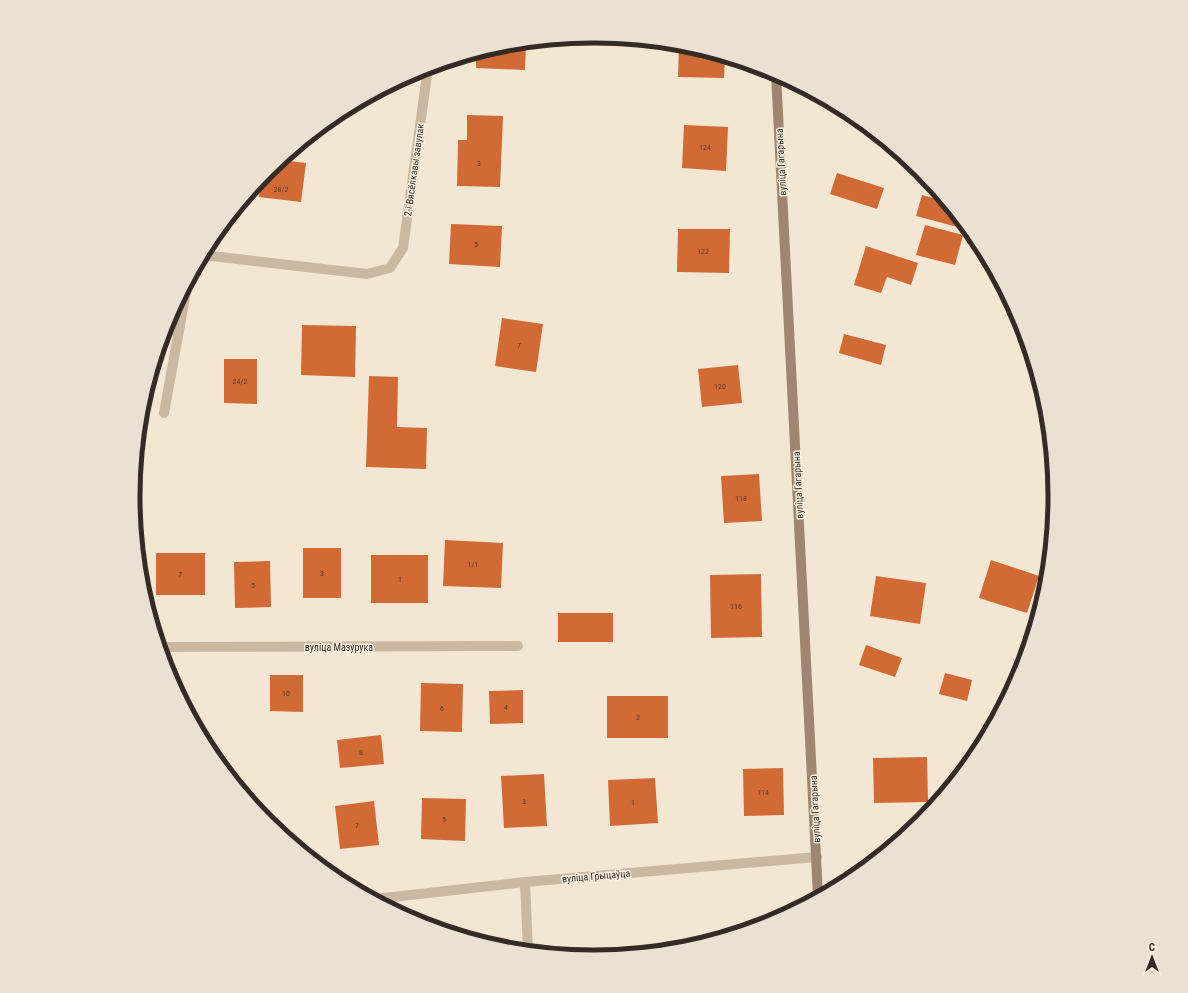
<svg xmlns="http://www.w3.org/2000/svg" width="1188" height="993" viewBox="0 0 1188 993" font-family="'Roboto Condensed',sans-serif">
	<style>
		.building { fill: #d16a34 }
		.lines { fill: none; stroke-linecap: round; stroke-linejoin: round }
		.lane { stroke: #cbb8a0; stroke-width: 10 }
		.street { stroke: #cbb8a0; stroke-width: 10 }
		.secondary { stroke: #9f8671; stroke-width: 10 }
		.labels { text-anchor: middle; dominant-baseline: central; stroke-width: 3; stroke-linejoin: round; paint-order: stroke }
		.number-label { font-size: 8px; fill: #5b3b28 }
		.street-label { font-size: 10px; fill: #342b24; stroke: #faf1e1 }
		.rim { fill: none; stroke: #342b24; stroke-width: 5 }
	</style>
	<rect width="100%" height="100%" fill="#f3e7d4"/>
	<!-- building -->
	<path class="building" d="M 526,43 L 525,70 L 476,68 L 476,53 L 504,45 Z
		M 679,44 L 725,57 L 724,78 L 678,77 Z
		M 467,115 L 503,116 L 500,187 L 457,186 L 458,140 L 467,140 Z
		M 684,125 L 728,127 L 726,171 L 682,168 Z
		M 281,160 L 306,163 L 301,202 L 259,197 L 261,180 Z
		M 837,173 L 884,188 L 877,209 L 830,194 Z
		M 922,195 L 944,201 L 965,227 L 965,229 L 916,216 Z
		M 451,224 L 502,226 L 500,267 L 449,264 Z
		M 925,225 L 963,235 L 955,265 L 916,255 Z
		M 678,229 L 730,229 L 729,273 L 677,272 Z
		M 866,246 L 918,263 L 911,285 L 887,277 L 881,293 L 854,285 Z
		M 502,318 L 543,324 L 536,372 L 495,366 Z
		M 302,325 L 356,326 L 355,377 L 301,375 Z
		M 844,334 L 886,345 L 881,365 L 839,353 Z
		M 224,359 L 257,359 L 257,404 L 224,403 Z
		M 738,365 L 742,403 L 702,407 L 698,369 Z
		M 369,376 L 398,377 L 397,427 L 427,428 L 426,469 L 366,467 Z
		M 759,474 L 762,521 L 724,523 L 721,476 Z
		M 445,540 L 503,543 L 501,588 L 443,586 Z
		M 303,548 L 341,548 L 341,598 L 303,598 Z
		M 156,553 L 205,553 L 205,595 L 156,595 Z
		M 371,555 L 428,555 L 428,603 L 371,603 Z
		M 991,560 L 1039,576 L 1027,613 L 979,598 Z
		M 270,561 L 271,607 L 235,608 L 234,562 Z
		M 761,574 L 762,637 L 711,638 L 710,575 Z
		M 876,576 L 926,583 L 920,624 L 870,616 Z
		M 558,613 L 613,613 L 613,642 L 558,642 Z
		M 866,645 L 902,658 L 895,677 L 859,665 Z
		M 945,673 L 972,680 L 967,701 L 939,694 Z
		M 270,675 L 303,675 L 303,712 L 270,711 Z
		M 421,683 L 463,684 L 462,732 L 420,731 Z
		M 523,690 L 523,723 L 490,724 L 489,691 Z
		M 607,696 L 668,696 L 668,738 L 607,738 Z
		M 381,735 L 384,764 L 340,768 L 337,740 Z
		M 927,757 L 928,802 L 874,803 L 873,758 Z
		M 783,768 L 784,815 L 744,816 L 743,769 Z
		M 544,774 L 547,826 L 504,828 L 501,776 Z
		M 655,778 L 658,823 L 610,826 L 608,780 Z
		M 422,798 L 466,799 L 465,841 L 421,839 Z
		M 374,801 L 379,845 L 340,849 L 335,806 Z
		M 755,926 L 755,927 L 731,934 L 731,927 Z
		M 695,941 L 695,945 L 684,948 L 664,950 L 664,942 Z
		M 583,955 L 604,955 L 604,956 L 594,957 Z"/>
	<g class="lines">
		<!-- lane -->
		<path class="lane" d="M 525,882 L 528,951"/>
		<!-- street -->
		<path class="street" d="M 203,255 L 367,274 L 390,268 L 403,248 L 428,68
			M 164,413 L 187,286
			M 161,647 L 518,646
			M 375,899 L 525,882 L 817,857"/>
		<!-- secondary -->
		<path class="secondary" d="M 776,74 L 818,896"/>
	</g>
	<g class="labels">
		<!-- number labels -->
		<g class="number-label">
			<text x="705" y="147">124</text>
			<text x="479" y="163">3</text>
			<text x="281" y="189">28/2</text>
			<text x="476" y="244">5</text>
			<text x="703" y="251">122</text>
			<text x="519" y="345">7</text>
			<text x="240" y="381">24/2</text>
			<text x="720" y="386">120</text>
			<text x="741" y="498">118</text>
			<text x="473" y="564">1/1</text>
			<text x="322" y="573">3</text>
			<text x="180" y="574">7</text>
			<text x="400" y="579">1</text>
			<text x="253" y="585">5</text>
			<text x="736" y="606">116</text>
			<text x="286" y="693">10</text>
			<text x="506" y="707">4</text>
			<text x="442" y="708">6</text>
			<text x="638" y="717">2</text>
			<text x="361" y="752">8</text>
			<text x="763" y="792">114</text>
			<text x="524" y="801">3</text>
			<text x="633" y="802">1</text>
			<text x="444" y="819">5</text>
			<text x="357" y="825">7</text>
		</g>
		<!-- street labels -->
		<g class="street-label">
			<text transform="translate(781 162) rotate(-93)">вуліца Гагарына</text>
			<text transform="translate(414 170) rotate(-82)">2-і Вясёлкавы завулак</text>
			<text transform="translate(798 485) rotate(-93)">вуліца Гагарына</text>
			<text x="339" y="647">вуліца Мазурука</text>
			<text transform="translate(815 809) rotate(-93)">вуліца Гагарына</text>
			<text transform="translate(596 876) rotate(-5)">вуліца Грыцаўца</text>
		</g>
	</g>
	<!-- crop -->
	<path d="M0 0H1188V993H0ZM593 43H595A453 453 0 0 1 1048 496V497A453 453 0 0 1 595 950H593A453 453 0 0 1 140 497V496A453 453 0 0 1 593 43Z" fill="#eae1d2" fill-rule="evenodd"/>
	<path class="rim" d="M593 43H595A453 453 0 0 1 1048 496V497A453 453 0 0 1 595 950H593A453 453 0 0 1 140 497V496A453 453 0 0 1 593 43Z"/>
	<!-- north arrow -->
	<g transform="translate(1152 957)" stroke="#faf1e1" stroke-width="3" paint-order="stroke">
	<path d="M0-3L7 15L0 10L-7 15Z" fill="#342b24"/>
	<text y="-6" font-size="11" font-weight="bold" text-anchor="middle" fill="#342b24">С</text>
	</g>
</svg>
